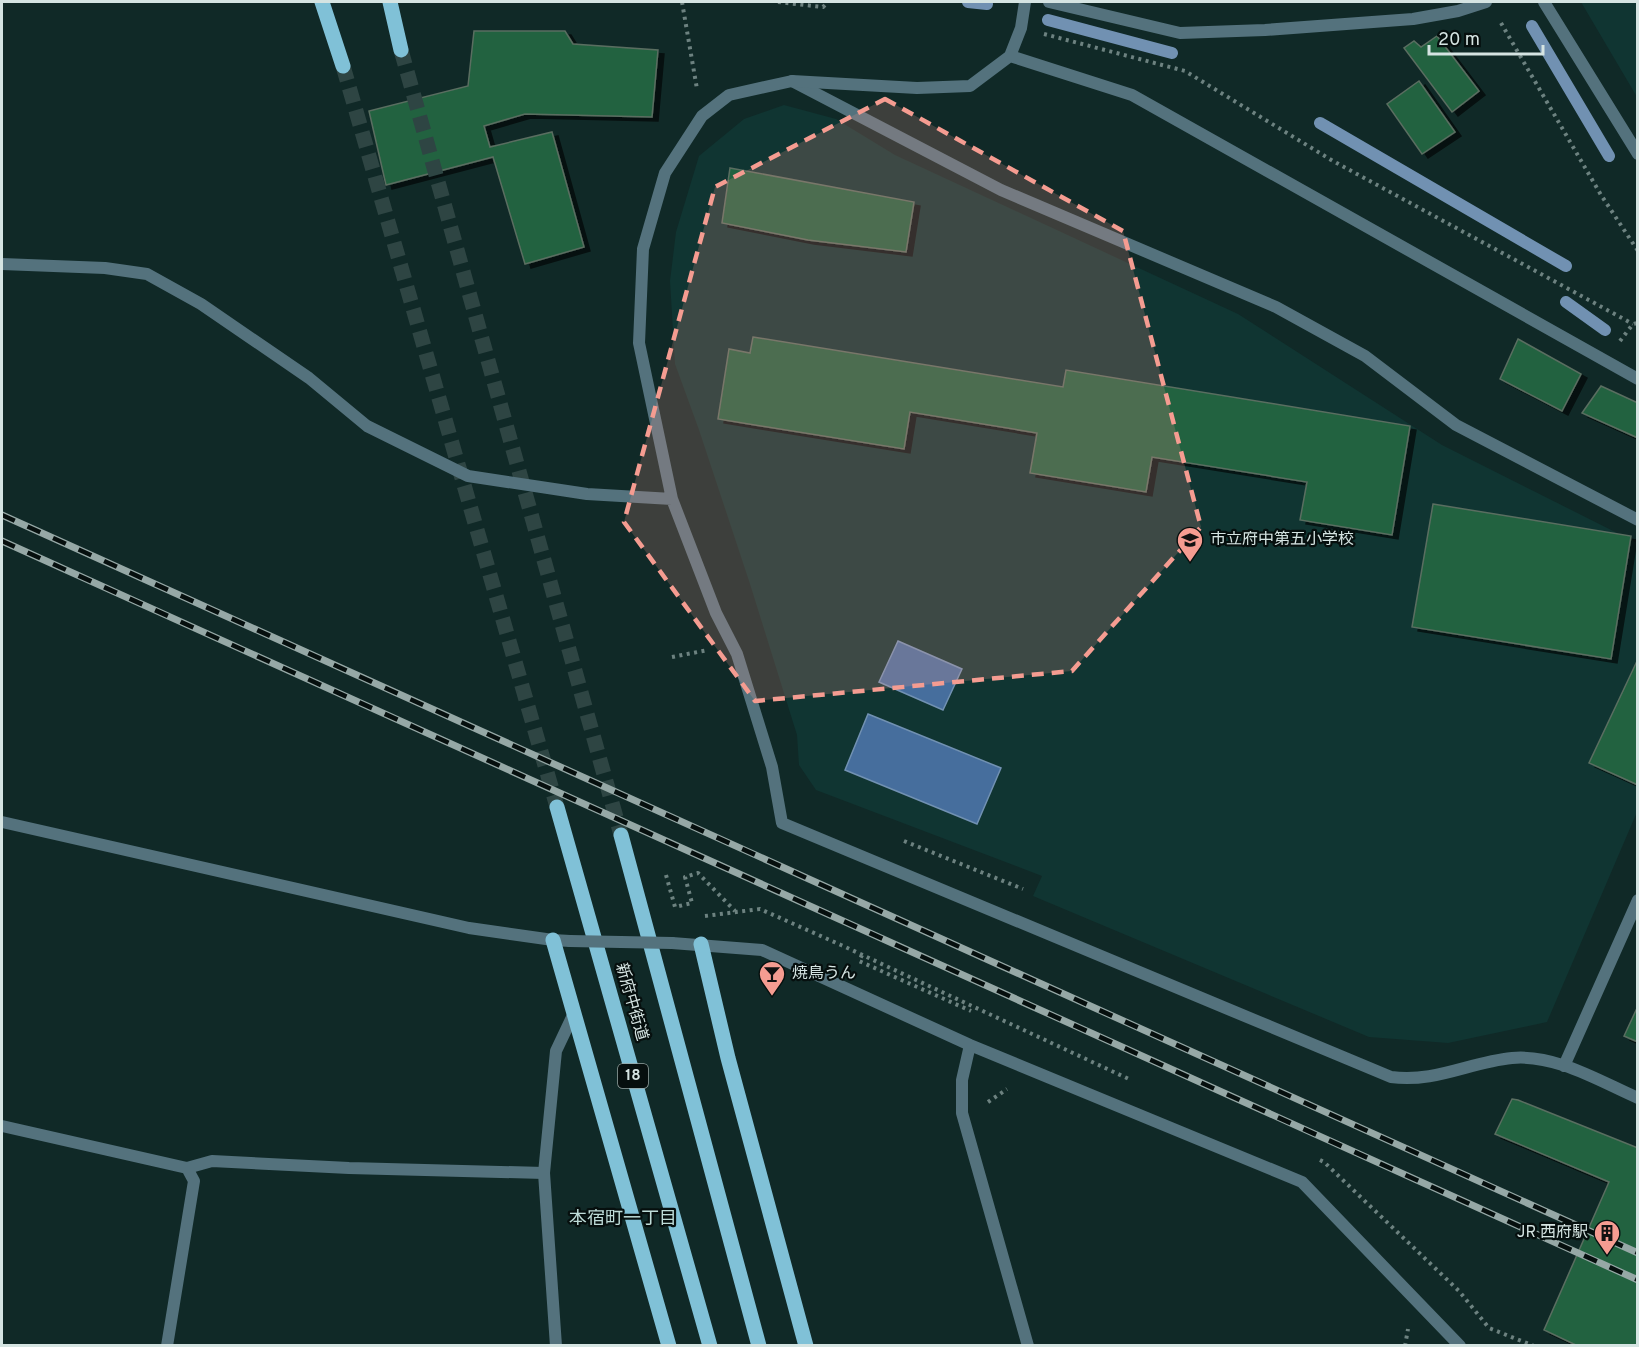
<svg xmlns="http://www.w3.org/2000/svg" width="1639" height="1347" viewBox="0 0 1639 1347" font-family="Overpass,'Noto Sans JP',sans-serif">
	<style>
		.built { fill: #103532 }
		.water { fill: #466e9d; stroke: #7191b2; stroke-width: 1.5 }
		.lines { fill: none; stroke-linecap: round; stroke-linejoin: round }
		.stream { stroke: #7191b2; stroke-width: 12 }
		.building { fill: #226240; stroke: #5a6e61; stroke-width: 1.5; filter: url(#shadow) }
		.primary-tunnel { stroke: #2e4543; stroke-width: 15; stroke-dasharray: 15 8; stroke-linecap: butt }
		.path { stroke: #6d8280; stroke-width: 4; stroke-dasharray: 3 4.5; stroke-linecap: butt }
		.service { stroke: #54727d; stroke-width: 12 }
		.minor { stroke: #54727d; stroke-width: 12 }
		.tertiary { stroke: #54727d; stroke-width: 12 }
		.primary { stroke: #80c1d7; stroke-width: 15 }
		.rail-casing { stroke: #96a8a6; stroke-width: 7 }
		.rail { stroke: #060f0e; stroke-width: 4.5; stroke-dasharray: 14; stroke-linecap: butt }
		.minor-bridge { stroke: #54727d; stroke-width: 12 }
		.marked { fill: #f59c91; fill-opacity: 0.2; stroke: #f59c91; stroke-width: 4.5; stroke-dasharray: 12 8; stroke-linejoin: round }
		.labels { text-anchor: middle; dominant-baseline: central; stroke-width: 4.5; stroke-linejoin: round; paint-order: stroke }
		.shield { fill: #060f0e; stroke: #97a4a2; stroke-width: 1.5 }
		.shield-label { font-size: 15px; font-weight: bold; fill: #d5e4e2 }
		.poi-label { font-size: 16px; fill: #d5e4e2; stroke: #060f0e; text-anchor: start }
		.street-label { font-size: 16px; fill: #d5e4e2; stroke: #060f0e }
		.neighbourhood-label { font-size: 18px; fill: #bedcd8; stroke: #060f0e }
	</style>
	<defs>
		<filter id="shadow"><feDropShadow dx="6" dy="4" stdDeviation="0" flood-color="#0009"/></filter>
	</defs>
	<rect width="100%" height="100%" fill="#102927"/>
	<!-- built -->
	<path class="built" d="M 1581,2 L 1637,2 L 1637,97 Z
		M 784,105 L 836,119 L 895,155 L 1238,314 L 1442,445 L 1637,543 L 1637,812 L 1547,1022 L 1448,1043 L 1369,1037 L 1033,896 L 1042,876 L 816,790 L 799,765 L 797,735 L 750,584 L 699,430 L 675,364 L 670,281 L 676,232 L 699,156 L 744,119 Z"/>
	<!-- water -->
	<path class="water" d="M 898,641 L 962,669 L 943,710 L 879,682 Z
		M 868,714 L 1001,768 L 977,824 L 845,770 Z"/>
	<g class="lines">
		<!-- stream -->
		<path class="stream" d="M 968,2 L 987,4
			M 1048,20 L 1172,53
			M 1532,26 L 1609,156
			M 1327,127 L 1320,123 L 1566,266
			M 1566,302 L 1605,330"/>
	</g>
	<!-- building -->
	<path class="building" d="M 474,31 L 565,31 L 573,44 L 658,50 L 652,117 L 525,114 L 484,126 L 490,147 L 552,132 L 584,247 L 525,264 L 493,157 L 386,185 L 369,111 L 468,86 Z
		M 1437,36 L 1479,91 L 1452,112 L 1404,48 L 1414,41 L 1421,47 Z
		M 1419,81 L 1455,132 L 1422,154 L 1387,104 Z
		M 730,168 L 914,202 L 906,252 L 808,240 L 722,223 Z
		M 753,337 L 1063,387 L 1066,370 L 1410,426 L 1392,535 L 1300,520 L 1307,482 L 1152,457 L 1146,492 L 1030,473 L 1037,433 L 910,412 L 904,449 L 718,419 L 729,349 L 750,353 Z
		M 1518,339 L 1581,374 L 1562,411 L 1500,379 Z
		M 1601,386 L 1638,403 L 1638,438 L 1582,413 Z
		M 1433,504 L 1631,536 L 1611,659 L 1412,627 Z
		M 1638,659 L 1638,785 L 1589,763 Z
		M 1638,1006 L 1638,1042 L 1624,1036 Z
		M 1512,1099 L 1518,1100 L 1638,1148 L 1638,1346 L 1578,1346 L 1544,1330 L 1609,1182 L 1495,1134 Z"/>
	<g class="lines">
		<!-- primary-tunnel -->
		<path class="primary-tunnel" d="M 401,50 L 621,835
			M 343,66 L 557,807"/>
		<!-- path -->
		<path class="path" d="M 682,2 L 697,89
			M 778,2 L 823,7 L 828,2
			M 1501,23 L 1601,195 L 1638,251
			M 1044,34 L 1185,71 L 1333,161 L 1633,324
			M 1620,341 L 1633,324 L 1638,323
			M 672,657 L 708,650
			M 904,841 L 1023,889
			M 666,875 L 675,907 L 692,903 L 685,877 L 698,873 L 735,911
			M 705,916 L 760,909 L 841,945 L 1131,1080
			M 862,955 L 859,961 L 971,1011
			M 988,1102 L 1007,1089
			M 1320,1160 L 1324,1162 L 1459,1291 L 1489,1328 L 1534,1346
			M 1405,1346 L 1408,1329"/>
		<!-- service -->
		<path class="service" d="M 792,81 L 1001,190 L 1276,307 L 1365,356 L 1456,425 L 1638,520
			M 2,1126 L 187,1168 L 212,1161 L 349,1168 L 544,1173
			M 167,1346 L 194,1181 L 187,1168"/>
		<!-- minor -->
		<path class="minor" d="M 1025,2 L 1021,28 L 1010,56 L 970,86 L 917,88 L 792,81 L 729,95 L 702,116 L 665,173 L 643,249 L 639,343 L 672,499 L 716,613 L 737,654 L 772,767 L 782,823 L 1391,1077 C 1435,1083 1470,1062 1512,1058 C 1556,1054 1599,1081 1638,1098
			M 1049,2 L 1180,33 L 1265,30 L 1413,19 L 1458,11 L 1486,2
			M 1010,56 L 1132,95 L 1638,379
			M 2,264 L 105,268 L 147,274 L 201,304 L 309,378 L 367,426 L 468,476 L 587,494 L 672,499
			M 2,822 L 469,928 L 553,940 L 570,941
			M 672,943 L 762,950 L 970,1045 L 1302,1182 L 1460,1346
			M 970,1045 L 962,1080 L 962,1113 L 1028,1346
			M 1564,1066 L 1638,900
			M 556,1346 L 544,1173 L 556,1051 L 574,1013"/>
		<!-- tertiary -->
		<path class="tertiary" d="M 1544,2 L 1638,154"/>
		<!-- primary -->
		<path class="primary" d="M 322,2 L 343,66
			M 390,2 L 401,50
			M 557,807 L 710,1346
			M 621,835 L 759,1346
			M 553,940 L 669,1346
			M 701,944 L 728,1058 L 806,1346"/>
		<!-- rail casing -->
		<g class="rail-casing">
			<path id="rail" d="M 2,515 L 1638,1253
				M 2,541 L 1638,1280"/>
		</g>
		<!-- rail -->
		<use href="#rail" class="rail"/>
		<!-- minor-bridge -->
		<path class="minor-bridge" d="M 570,941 L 672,943"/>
	</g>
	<!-- marked area -->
	<path class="marked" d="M 885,99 L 1123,231 L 1201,527 L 1072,671 L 755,701 L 624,522 L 715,187 Z"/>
	<!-- icons -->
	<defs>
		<g id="school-pin" transform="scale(1.35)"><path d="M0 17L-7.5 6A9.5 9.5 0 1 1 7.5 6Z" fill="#f59c91" stroke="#060f0e"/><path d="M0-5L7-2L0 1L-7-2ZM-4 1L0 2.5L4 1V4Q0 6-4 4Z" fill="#111"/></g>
		<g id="bar-pin" transform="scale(1.35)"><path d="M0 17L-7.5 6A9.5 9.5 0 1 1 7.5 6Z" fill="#f59c91" stroke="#060f0e"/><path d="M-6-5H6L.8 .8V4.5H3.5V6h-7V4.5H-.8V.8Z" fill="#111"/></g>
		<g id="building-pin" transform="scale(1.35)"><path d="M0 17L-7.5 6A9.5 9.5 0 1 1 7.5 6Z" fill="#f59c91" stroke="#060f0e"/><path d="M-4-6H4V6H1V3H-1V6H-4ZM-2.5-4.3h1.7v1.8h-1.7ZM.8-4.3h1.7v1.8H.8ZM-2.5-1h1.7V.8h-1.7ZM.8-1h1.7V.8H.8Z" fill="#111"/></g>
	</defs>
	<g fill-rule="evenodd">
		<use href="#school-pin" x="1190" y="540"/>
		<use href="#bar-pin" x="772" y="974"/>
		<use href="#building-pin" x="1607" y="1233"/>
	</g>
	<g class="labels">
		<!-- shield labels -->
		<rect class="shield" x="618" y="1064" width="30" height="24" rx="4.5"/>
		<g class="shield-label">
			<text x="633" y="1076">18</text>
		</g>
		<!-- poi labels -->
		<g class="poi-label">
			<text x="1210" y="540">市立府中第五小学校</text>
			<text x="792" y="974">焼鳥うん</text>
			<text x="1588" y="1233" text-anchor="end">JR 西府駅</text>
		</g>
		<!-- street labels -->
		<g class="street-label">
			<text transform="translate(631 1002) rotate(74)">新府中街道</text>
		</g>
		<!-- neighbourhood labels -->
		<g class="neighbourhood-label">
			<text x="623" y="1219">本宿町一丁目</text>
		</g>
	</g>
	<!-- border -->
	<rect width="1639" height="1347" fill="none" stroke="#d5e4e2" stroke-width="6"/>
	<!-- scale -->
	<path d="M1429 45v9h114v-9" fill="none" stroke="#d5e4e2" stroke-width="3"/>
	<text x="1438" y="45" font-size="18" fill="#d5e4e2" stroke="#060f0e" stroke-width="4.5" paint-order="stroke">20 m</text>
</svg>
